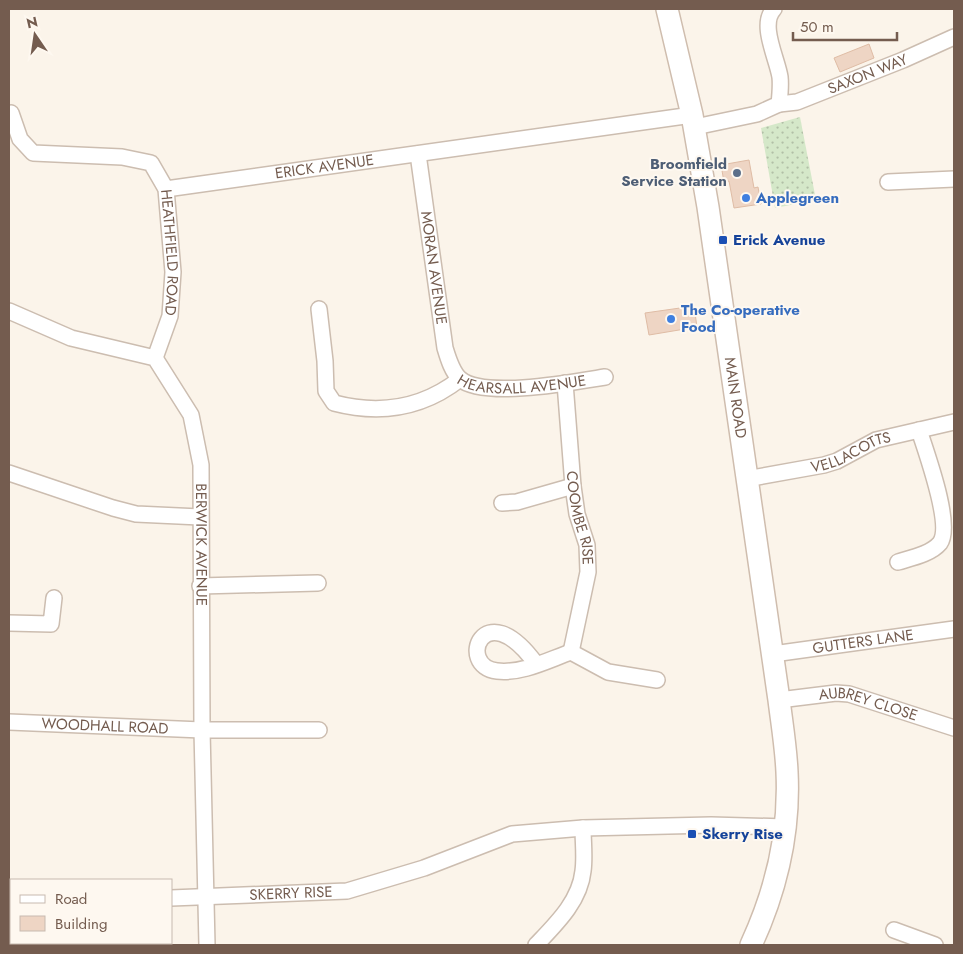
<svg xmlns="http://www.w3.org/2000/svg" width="963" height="954" viewBox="0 0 963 954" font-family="Jost,sans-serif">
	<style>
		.grass { fill: url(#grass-dots) }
		.building { fill: #eed5c4; stroke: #dfbca5 }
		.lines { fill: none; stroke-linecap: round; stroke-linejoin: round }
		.minor-casing { stroke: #ccbdb0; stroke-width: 18 }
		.secondary-casing { stroke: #cfbdae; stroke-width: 24 }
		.minor { stroke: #fff; stroke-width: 15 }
		.secondary { stroke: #fff; stroke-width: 21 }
		.service-dot { fill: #5c6f8a; stroke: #fef8f0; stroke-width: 2 }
		.shop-dot { fill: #3f7fe0; stroke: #fef8f0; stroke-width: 2 }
		.transit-dot { fill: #1a4fb4; stroke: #fef8f0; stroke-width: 2 }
		.labels { text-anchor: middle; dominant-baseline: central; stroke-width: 4; stroke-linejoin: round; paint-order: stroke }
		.street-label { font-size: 15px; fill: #745c4f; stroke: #fef8f0 }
		.service-label { font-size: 15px; font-weight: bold; fill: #4e5e75; stroke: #fef8f0; text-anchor: end }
		.shop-label { font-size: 15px; font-weight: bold; fill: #366cbe; stroke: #fef8f0; text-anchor: start }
		.transit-label { font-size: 15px; font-weight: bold; fill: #164399; stroke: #fef8f0; text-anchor: start }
	</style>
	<defs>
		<pattern id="grass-dots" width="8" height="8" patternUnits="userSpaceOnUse" patternTransform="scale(1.25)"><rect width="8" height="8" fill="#d5e8c9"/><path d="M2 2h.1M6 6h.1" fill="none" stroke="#b1bfa6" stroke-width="1.8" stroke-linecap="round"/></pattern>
	</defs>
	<rect width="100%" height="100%" fill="#fbf4ea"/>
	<!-- grass -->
	<path class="grass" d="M 800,117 L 816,200 L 775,208 L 761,128 Z"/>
	<!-- building -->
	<path class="building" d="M 869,44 L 874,58 L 840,72 L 834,58 Z
		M 749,160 L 754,188 L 758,187 L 761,204 L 734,208 L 729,181 L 724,182 L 721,165 Z
		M 694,306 L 697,327 L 649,335 L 645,313 Z"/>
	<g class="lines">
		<!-- minor casing -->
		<g class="minor-casing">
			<g id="minor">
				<path id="s1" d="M 779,104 L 797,102 L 903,60 L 954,37"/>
				<path id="s2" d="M 11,113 L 20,139 L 33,153 L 122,157 L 151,163 L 166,189 L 173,272 L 170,316 L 155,358"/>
				<path d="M 695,127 L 757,114 L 779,104 C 780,95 781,86 780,77 C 777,58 759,24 774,9"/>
				<path id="s3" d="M 418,154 L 445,348 C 448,358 452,372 460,379 C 484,399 574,382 605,377"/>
				<path d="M 888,182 L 954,179"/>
				<path id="s4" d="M 166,189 L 692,115"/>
				<path d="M 319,309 L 325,361 L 326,391 L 334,403 C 380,415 423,408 460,379"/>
				<path id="s5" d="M 9,311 L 71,338 L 155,358 L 191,415 L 201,465 L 202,730 L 207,945"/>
				<path id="s6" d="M 565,383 L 573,486 L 577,514 L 587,545 L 588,572 L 571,652 L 608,672 L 657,680"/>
				<path d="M 9,473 L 113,508 L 136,514 L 200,517"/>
				<path id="s7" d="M 746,479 L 824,465 L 837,461 L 876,440 L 954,422"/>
				<path d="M 502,503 L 517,502 L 573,486"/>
				<path d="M 898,562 C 911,558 931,554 940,543 C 953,525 926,452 919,430"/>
				<path d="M 200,586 L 318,583"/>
				<path d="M 9,623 L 51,624 L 54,598"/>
				<path id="s8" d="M 773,654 L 954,629"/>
				<path d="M 536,664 C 483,591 456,667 497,671 C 522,674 548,660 571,652"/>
				<path id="s9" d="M 779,700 L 836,693 L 849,694 L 954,728"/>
				<path id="s10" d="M 9,722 L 202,730 L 319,730"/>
				<path id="s11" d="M 171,898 L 347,891 L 424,868 L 512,834 L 583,828 L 711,825 L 786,827"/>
				<path d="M 894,930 L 935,945"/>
				<path d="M 45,943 L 45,945"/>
				<path d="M 536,945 C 556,924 580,901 583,871 C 585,857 583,842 583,828"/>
			</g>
		</g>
		<!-- secondary casing -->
		<g class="secondary-casing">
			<g id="secondary">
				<path id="s12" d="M 667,9 L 692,115 L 708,207 L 779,700 C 782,724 786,748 787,772 C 790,832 776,891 751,945"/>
			</g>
		</g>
		<!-- minor -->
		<use href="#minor" class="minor"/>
		<!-- secondary -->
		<use href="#secondary" class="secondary"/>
	</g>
	<!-- markers -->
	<circle class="service-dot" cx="737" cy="173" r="5"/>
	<g class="shop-dot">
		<circle cx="746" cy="198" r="5"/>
		<circle cx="671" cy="319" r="5"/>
	</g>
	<g class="transit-dot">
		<rect x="718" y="235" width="10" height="10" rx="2.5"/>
		<rect x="687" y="829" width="10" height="10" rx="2.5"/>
	</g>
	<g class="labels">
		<!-- street labels -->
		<g class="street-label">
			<text stroke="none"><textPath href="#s1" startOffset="94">SAXON WAY</textPath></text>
			<text stroke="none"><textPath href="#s4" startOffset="160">ERICK AVENUE</textPath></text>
			<text stroke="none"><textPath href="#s2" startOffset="259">HEATHFIELD ROAD</textPath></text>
			<text stroke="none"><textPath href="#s3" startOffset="115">MORAN AVENUE</textPath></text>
			<text stroke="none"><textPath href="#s3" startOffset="294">HEARSALL AVENUE</textPath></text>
			<text stroke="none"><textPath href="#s12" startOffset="395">MAIN ROAD</textPath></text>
			<text stroke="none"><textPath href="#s7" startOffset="109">VELLACOTTS</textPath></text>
			<text stroke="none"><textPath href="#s6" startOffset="136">COOMBE RISE</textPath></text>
			<text stroke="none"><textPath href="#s5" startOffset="352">BERWICK AVENUE</textPath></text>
			<text stroke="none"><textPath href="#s8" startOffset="91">GUTTERS LANE</textPath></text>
			<text stroke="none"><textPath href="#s9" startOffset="91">AUBREY CLOSE</textPath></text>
			<text stroke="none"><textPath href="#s10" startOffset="96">WOODHALL ROAD</textPath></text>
			<text stroke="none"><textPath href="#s11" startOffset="120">SKERRY RISE</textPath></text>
		</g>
		<!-- service labels -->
		<g class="service-label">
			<text x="727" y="164">Broomfield<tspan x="727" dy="17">Service Station</tspan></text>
		</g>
		<!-- shop labels -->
		<g class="shop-label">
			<text x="756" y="198">Applegreen</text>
			<text x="681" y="310">The Co-operative<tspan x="681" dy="17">Food</tspan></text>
		</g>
		<!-- transit labels -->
		<g class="transit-label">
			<text x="733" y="240">Erick Avenue</text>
			<text x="702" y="834">Skerry Rise</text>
		</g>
	</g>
	<!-- border -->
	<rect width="963" height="954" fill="none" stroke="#745c4f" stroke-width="20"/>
	<!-- legend -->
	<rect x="10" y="879" width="162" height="65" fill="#fef8f0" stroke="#c7bab0"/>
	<rect x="20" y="895" width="25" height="8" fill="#ffffff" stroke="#c7bab0"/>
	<text x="55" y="904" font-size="15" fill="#745c4f">Road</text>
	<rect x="20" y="916" width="25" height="15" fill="#eed5c4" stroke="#c7bab0"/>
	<text x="55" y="929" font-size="15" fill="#745c4f">Building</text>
	<!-- north arrow -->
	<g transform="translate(35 35) rotate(347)" stroke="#fef8f0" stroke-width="4" paint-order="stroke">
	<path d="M0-4L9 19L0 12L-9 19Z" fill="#745c4f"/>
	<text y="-8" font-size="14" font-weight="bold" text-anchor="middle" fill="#745c4f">N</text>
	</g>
	<!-- scale -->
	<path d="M793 32v8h104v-8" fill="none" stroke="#745c4f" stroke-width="2.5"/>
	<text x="800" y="32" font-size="15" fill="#745c4f" stroke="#fef8f0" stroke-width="4" paint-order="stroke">50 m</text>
</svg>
